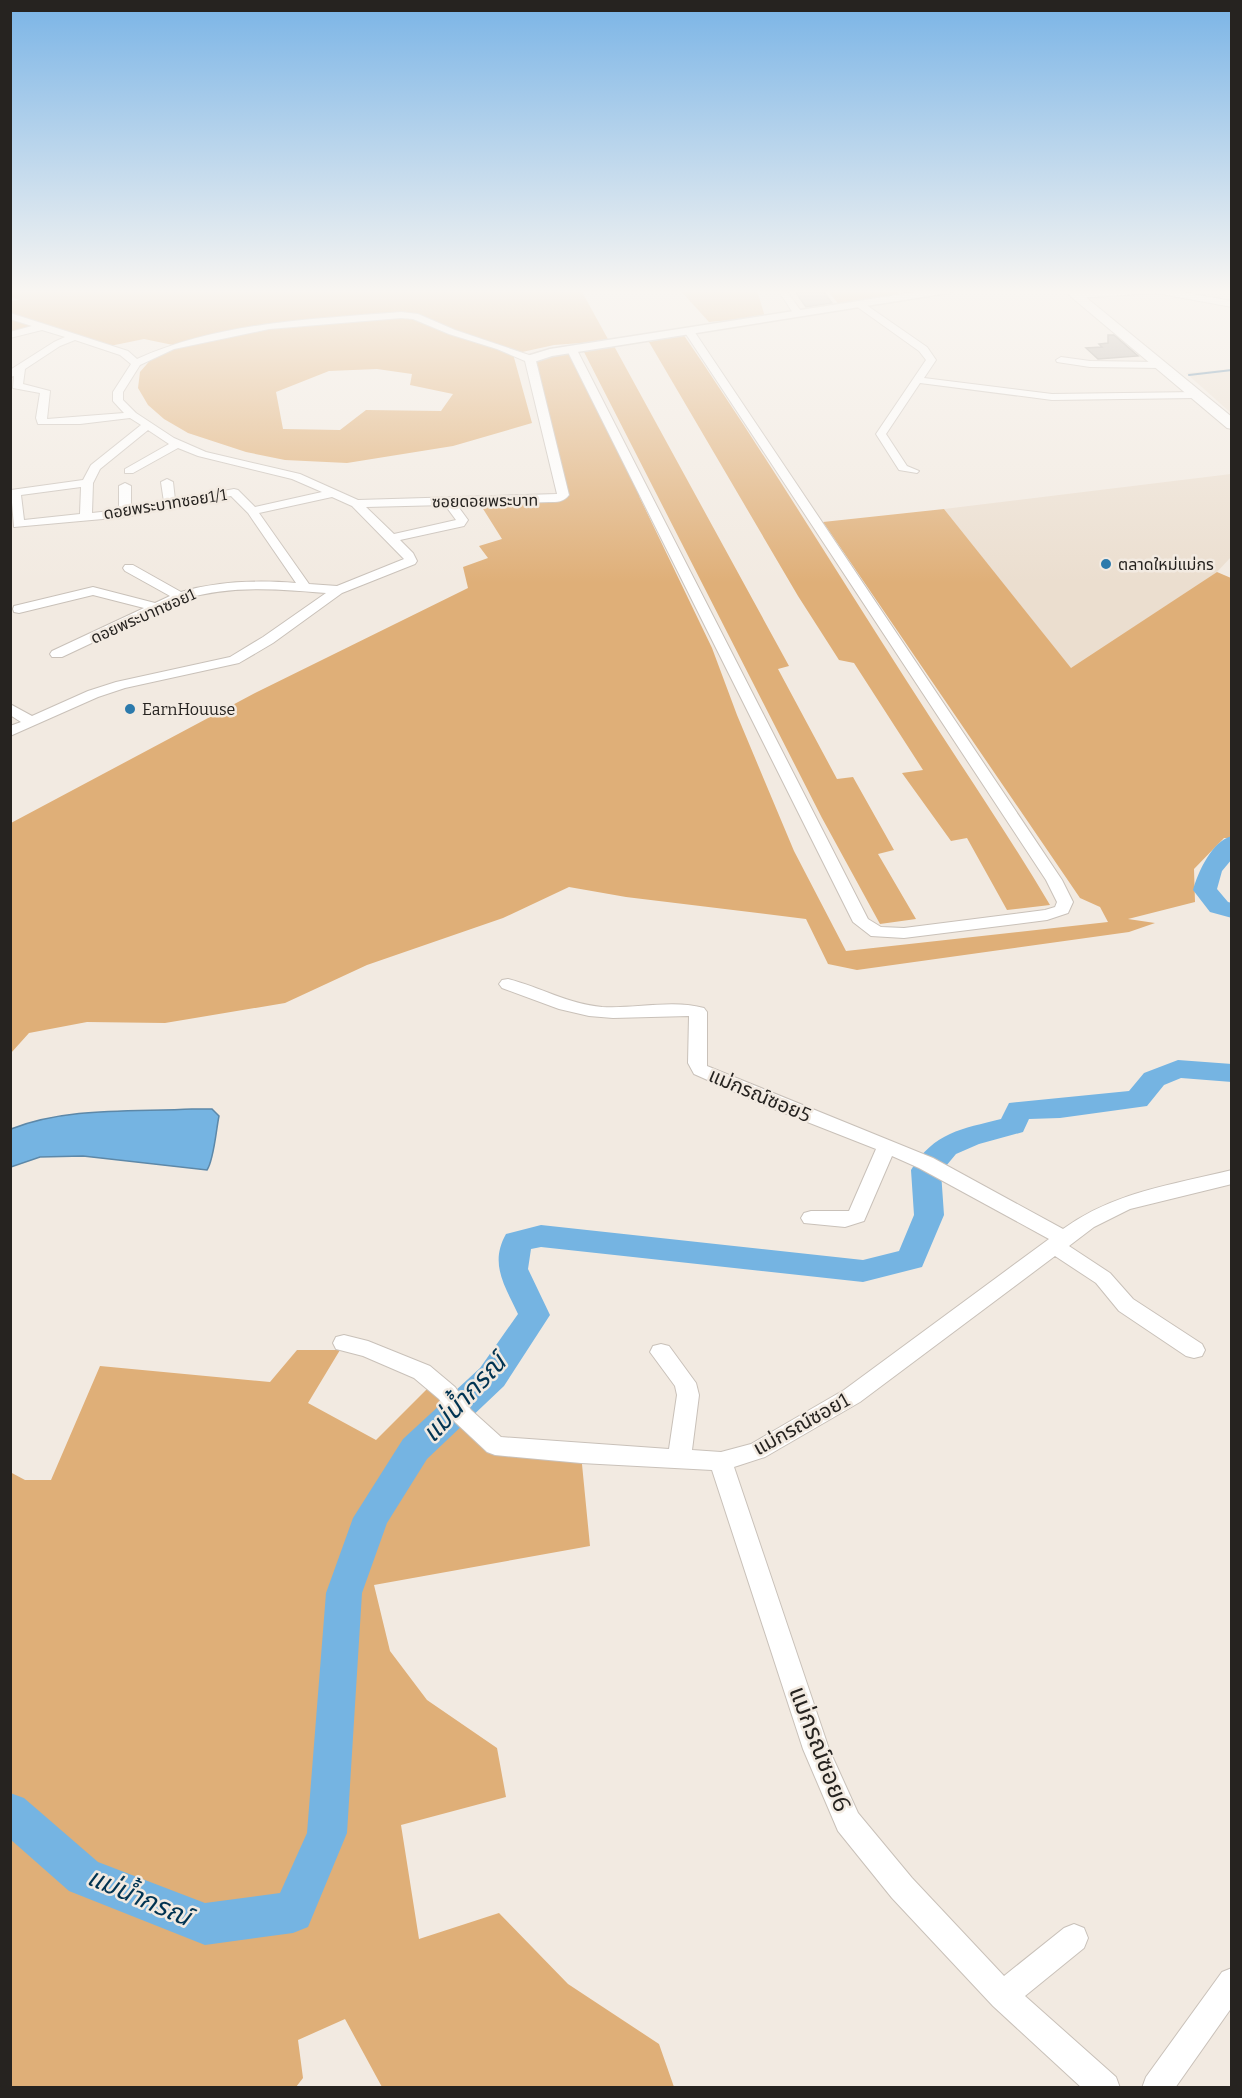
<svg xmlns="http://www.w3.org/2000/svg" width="1242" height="2098" viewBox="0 0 1242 2098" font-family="Bitter,'Noto Sans Thai',serif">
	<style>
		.built { fill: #ebdecf }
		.green { fill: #dfaf78 }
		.forest { fill: #dfae75; fill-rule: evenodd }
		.water { fill: #75b4e2; stroke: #5d88a8; stroke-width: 1.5 }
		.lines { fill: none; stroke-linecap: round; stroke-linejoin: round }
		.stream { stroke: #5d88a8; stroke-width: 2 }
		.river { fill: #75b4e2; fill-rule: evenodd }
		.building { fill: #b7afa7; stroke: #a09991; stroke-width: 1.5 }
		.minor-casing { stroke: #c9c1b9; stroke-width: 2 }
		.tertiary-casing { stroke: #c9c1b9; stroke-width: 3 }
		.secondary-casing { stroke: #c9c1b9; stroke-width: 2 }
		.minor { fill: #fff; fill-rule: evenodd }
		.tertiary { fill: #fff; fill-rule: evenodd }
		.secondary { fill: #fff; fill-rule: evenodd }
		.poi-dot { fill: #2c7aac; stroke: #f2eae1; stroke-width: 2 }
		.labels { text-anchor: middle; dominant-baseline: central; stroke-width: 5; stroke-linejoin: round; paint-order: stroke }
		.far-street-label { font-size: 16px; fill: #262320; stroke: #f2eae1 }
		.far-poi-label { font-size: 16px; fill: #262320; stroke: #f2eae1; text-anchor: start }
		.street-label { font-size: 20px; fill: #262320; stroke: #f2eae1 }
		.near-street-label { font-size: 24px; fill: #262320; stroke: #f2eae1 }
		.near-water-label { font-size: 26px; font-style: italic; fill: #003351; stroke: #f2eae1 }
	</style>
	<rect width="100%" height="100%" fill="#f2eae1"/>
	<!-- built -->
	<path class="built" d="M 1231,369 L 1231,413 L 1186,373 Z
		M 1231,474 L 1231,557 L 1217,572 L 1071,669 L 944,509 Z"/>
	<!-- green -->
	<path class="green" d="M 25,290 L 101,290 L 79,296 L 56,295 L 23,301 L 11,297 L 10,292 Z
		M 352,290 L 581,290 L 609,341 L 554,345 L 513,354 L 381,307 Z
		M 680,290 L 757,290 L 765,317 L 709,322 Z
		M 827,290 L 896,290 L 903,297 L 841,307 Z
		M 683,334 C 761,448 833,566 908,683 C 955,757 1005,829 1050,905 L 1007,910 L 967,838 L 951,841 L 902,773 L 923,770 L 854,663 L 839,660 L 798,596 L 649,342 Z
		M 614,346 L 789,666 L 778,669 L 837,779 L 853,777 L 894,850 L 878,854 L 916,919 L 880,924 L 822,818 L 584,352 Z
		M 572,350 L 645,494 L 639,496 L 712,648 L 737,715 L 794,851 L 846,951 L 1108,922 L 1100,907 L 1080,898 L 823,522 L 944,509 L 1071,668 L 1217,572 L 1231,578 L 1231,838 L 1224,838 L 1194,869 L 1195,902 L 1128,919 L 1155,923 L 1129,932 L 857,970 L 828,964 L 806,919 L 626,897 L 569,887 L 503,918 L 367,965 L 285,1003 L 165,1023 L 87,1022 L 29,1033 L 11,1053 L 11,823 L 255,693 L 468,588 L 463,567 L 488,558 L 479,546 L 502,539 L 480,504 L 565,496 L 529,362 Z
		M 297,1350 L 340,1350 L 308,1403 L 376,1440 L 434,1382 L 475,1434 L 581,1454 L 590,1546 L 374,1585 L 390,1651 L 427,1700 L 497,1748 L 506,1797 L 401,1825 L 419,1939 L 499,1913 L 568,1984 L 659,2044 L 674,2087 L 382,2087 L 345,2019 L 298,2040 L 303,2078 L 296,2087 L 11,2087 L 10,1472 L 25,1480 L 51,1480 L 100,1366 L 270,1382 Z"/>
	<!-- forest -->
	<path class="forest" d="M 101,290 L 358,290 L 401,315 L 513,354 L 532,423 L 453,446 L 347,463 L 285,460 L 246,452 L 188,433 L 164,419 L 148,405 L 138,388 L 140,372 L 153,357 L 182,343 L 173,345 L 144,339 L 105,347 L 41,327 L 11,335 L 11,301 L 56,295 L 79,296 ZM 377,369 L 412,374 L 410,385 L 453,394 L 441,411 L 366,410 L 340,430 L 283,429 L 276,392 L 329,371 Z"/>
	<!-- water -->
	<path class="water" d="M 192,1109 L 212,1109 L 219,1116 C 216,1130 214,1160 207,1170 L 83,1156 L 40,1157 L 11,1167 L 11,1129 C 67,1107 132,1112 192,1109 Z"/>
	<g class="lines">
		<!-- stream -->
		<path class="stream" d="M 1189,375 L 1232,370"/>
		<!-- river -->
		<path class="river" d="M 1232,836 L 1232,859 L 1222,871 L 1217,889 L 1228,902 L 1232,903 L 1232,918 L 1210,912 L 1193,890 C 1198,872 1212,841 1232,836 Z
			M 1178,1060 L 1232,1064 L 1232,1082 L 1181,1078 L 1164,1085 L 1147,1106 L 1060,1118 L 1029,1119 L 1023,1132 L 979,1144 L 956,1154 L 941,1172 L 944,1215 L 922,1267 L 863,1282 L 541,1247 L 531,1249 L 528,1269 L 550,1315 L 504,1386 L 427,1459 L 387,1523 L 362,1593 L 347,1833 L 308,1927 L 293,1933 L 205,1945 L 69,1891 L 10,1839 L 10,1793 L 24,1798 L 98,1862 L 205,1903 L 280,1893 L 307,1833 L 326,1593 L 353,1518 L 403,1439 L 480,1368 L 518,1314 C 505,1286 489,1264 506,1234 L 541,1225 L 863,1260 L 899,1251 L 914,1215 L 911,1170 C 934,1132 962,1129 1001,1119 L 1009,1103 L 1129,1091 L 1144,1073 Z"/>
	</g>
	<!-- building -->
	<path class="building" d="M 794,290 L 822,290 L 832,303 L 806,307 Z
		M 1108,335 L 1114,335 L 1138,356 L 1098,359 L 1086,348 L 1102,347 L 1099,344 L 1108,343 Z"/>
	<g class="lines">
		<!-- minor casing -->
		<g class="minor-casing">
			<path id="minor" d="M 778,290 L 786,290 L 803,314 L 801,316 L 795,316 Z
				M 1120,290 L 1171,290 L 1232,301 L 1232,307 L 1156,293 L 1077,298 L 1072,295 L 1077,292 Z
				M 856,302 L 862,302 L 927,347 L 936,360 L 924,378 L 1052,394 L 1196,392 L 1201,395 L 1196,398 L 1052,400 L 920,383 L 886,434 L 907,466 L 919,471 L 917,473 L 899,470 L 876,434 L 926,360 L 919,351 L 856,306 Z
				M 401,312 L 418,314 L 455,330 L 535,357 L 569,495 C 564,502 557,502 549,502 L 457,505 L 468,520 L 464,526 L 400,540 L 413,553 L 417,561 L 415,564 L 342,593 L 273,643 L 239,663 L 125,688 L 98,697 L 10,736 L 10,726 L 21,722 L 10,715 L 10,704 L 32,716 L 88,691 L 116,682 L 230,657 L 263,637 L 326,593 C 279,589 230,585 185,599 L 62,657 L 52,657 L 50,654 L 52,651 L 144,608 L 93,595 L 19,613 L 14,612 L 13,609 L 14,606 L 93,587 L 155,603 L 170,596 L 125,571 L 123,568 L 125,565 L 133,565 L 181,592 C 218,581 258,580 296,583 L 248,513 L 231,496 L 125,517 L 14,527 L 11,490 L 83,480 L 91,465 L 141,425 L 130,418 L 80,424 L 38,424 L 36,418 L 40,393 L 13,388 L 14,376 L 10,377 L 10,370 L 54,342 L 65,337 L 42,330 L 10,338 L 10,332 L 32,326 L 10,319 L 10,313 L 128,351 L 137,359 C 219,322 313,319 401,312 ZM 401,318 L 413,319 L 449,334 L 497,349 L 525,361 L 557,494 L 358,500 L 300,474 L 206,452 L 174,438 L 136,413 L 123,400 L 123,392 L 140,365 L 174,349 L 269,329 ZM 75,340 L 120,355 L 131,364 L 113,392 L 113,401 L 124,413 L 47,419 L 50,391 L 23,384 L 25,369 L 60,346 ZM 148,430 L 169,444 L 125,469 L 125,473 L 133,473 L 178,448 L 198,456 L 292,479 L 322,492 L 255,507 L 238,490 L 234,489 L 175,500 L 173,482 L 167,479 L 161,482 L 164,502 L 131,508 L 131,486 L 125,483 L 119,486 L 119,510 L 92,513 L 93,483 L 100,469 ZM 81,487 L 80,514 L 24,520 L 21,495 ZM 332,497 L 352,506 L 404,559 L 337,586 L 309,584 L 259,513 ZM 445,505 L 456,520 L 394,534 L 366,507 Z
				M 686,329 L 694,331 L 1062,880 L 1073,902 L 1068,913 L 1047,920 L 904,938 L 871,936 L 853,922 L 567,350 L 568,348 L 577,350 L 868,919 L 881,927 L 904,928 L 1045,910 L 1055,907 L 1057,902 L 1046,880 L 684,331 Z
				M 1061,357 L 1090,361 L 1160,362 L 1165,365 L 1160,368 L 1090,367 L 1057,362 L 1056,360 Z
				M 508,979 C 540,987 568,1004 602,1007 C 636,1009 671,999 704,1008 L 707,1012 L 707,1066 L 933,1158 L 1063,1229 C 1114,1192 1171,1185 1232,1170 L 1232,1184 L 1130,1209 L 1094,1227 L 1069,1246 L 1110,1273 L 1133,1299 L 1202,1344 L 1205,1350 L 1202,1356 L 1194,1358 L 1186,1356 L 1119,1311 L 1096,1283 L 1055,1256 L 860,1402 L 765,1457 L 734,1467 L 829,1749 L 858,1813 L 912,1878 L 1004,1976 L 1064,1928 L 1074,1924 L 1084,1928 L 1088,1938 L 1084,1948 L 1025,1996 L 1116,2077 L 1120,2088 L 1082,2088 L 993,2006 L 892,1898 L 838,1831 L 803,1749 L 712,1470 L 581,1463 L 495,1455 L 487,1452 L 455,1422 L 439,1399 L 414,1378 L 363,1356 L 336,1349 L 333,1343 L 336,1337 L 344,1335 L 368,1341 L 430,1366 L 455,1387 L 471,1410 L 501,1437 L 669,1449 L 677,1395 L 675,1386 L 650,1352 L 653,1346 L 661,1344 L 669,1346 L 696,1383 L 699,1395 L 692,1450 L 721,1452 L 751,1444 L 844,1390 L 1049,1239 L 919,1168 L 892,1156 L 864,1221 L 845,1227 L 804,1223 L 801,1218 L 804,1213 L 811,1211 L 849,1211 L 876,1149 L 764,1105 L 694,1074 L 688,1063 L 689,1016 L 613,1018 L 589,1016 L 559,1009 L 502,988 L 499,984 L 502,980 Z
				M 1232,1968 L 1232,2007 L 1175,2088 L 1142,2088 L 1146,2077 L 1222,1972 Z"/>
		</g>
		<!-- tertiary casing -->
		<g class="tertiary-casing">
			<path id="tertiary" d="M 929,290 L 954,290 L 948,293 L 552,356 L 531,363 L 525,359 L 527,356 L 550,349 Z"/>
		</g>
		<!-- secondary casing -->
		<g class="secondary-casing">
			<path id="secondary" d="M 1063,290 L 1077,290 L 1232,417 L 1232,429 L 1227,428 Z"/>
		</g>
		<!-- minor -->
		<use href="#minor" class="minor"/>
		<!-- tertiary -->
		<use href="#tertiary" class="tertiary"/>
		<!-- secondary -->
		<use href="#secondary" class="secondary"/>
	</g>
	<!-- sky -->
	<linearGradient id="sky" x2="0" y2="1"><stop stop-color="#7ab4e6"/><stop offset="0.5" stop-color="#f9f6f2"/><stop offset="1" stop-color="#f9f6f2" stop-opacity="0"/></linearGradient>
	<rect width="1242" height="583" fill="url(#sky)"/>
	<!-- markers -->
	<g class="poi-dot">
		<circle cx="1106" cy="564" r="6"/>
		<circle cx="130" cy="709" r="6"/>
	</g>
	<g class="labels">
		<!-- far-street labels -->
		<g class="far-street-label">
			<text transform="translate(485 501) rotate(-1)">ซอยดอยพระบาท</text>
			<text transform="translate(165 504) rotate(-9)">ดอยพระบาทซอย1/1</text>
			<text transform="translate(143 616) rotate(-24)">ดอยพระบาทซอย1</text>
		</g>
		<!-- far-poi labels -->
		<g class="far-poi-label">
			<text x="1118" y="564">ตลาดใหม่แม่กร</text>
			<text x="142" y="709">EarnHouuse</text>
		</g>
		<!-- street labels -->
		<g class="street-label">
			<text transform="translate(760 1095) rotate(23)">แม่กรณ์ซอย5</text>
			<text transform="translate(801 1424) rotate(-29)">แม่กรณ์ซอย1</text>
		</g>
		<!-- near-street labels -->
		<g class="near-street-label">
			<text transform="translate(820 1749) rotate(69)">แม่กรณ์ซอย6</text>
		</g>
		<!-- near-water labels -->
		<g class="near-water-label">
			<text transform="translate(464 1398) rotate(-47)">แม่น้ำกรณ์</text>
			<text transform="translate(139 1897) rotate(23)">แม่น้ำกรณ์</text>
		</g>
	</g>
	<!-- border -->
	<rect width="1242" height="2098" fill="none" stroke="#262320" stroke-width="24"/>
</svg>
